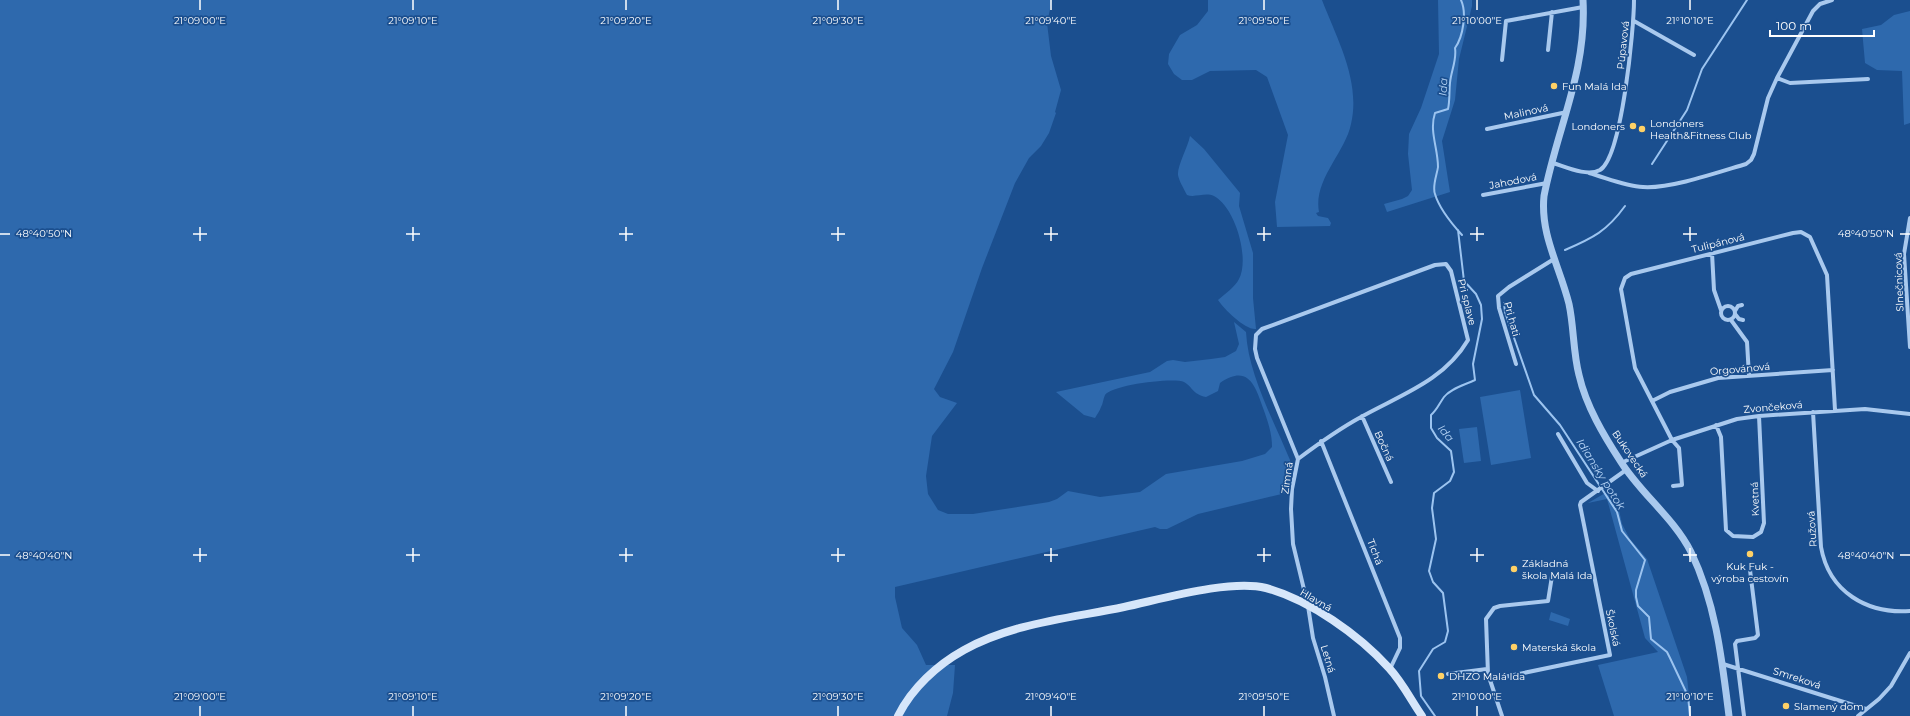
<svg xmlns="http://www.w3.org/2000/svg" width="1910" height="716" viewBox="0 0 1910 716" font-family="Montserrat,sans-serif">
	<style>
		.green { fill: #2e69ad }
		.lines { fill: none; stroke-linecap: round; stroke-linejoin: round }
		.stream { stroke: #9cc4f0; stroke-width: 2 }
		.minor { stroke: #a9c9ee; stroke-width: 4 }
		.tertiary { stroke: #a9c9ee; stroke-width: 7 }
		.secondary { stroke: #d6e6fa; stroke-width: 8 }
		.ticks { fill: none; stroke: #fff; stroke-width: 1.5 }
		.poi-dot { fill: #ffd166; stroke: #1b4f8f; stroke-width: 1.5 }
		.labels { text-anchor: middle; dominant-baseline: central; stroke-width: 3.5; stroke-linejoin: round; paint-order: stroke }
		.street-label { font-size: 10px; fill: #fff; stroke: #1b4f8f }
		.poi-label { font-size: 10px; fill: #fff; stroke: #1b4f8f; text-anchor: start }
		.water-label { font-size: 11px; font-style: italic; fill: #b5d3f5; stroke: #1b4f8f }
		.ticks-label { font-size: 10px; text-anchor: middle; fill: #fff; stroke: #1b4f8f; stroke-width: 3.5; stroke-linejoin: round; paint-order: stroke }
	</style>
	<rect width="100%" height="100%" fill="#1b4f8f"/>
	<!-- green -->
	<path class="green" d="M 0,0 L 1052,0 L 1047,23 L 1051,56 L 1061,90 L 1055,112 L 1056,113 L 1049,133 L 1041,146 L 1029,158 L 1015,183 L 982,268 L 953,352 L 934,389 L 940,397 L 957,403 L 932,436 L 926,476 L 928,494 L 938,510 L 948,514 L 973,514 L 1049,502 L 1057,499 L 1068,491 L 1100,497 L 1140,492 L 1166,474 L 1242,461 L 1265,454 L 1272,447 C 1272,433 1268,422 1263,408 C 1255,385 1248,364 1220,383 L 1218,391 L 1206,397 C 1192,394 1193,387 1184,382 C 1174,377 1111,385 1105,395 C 1103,399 1103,404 1101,407 C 1100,411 1097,414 1095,418 L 1084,415 L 1056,392 L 1150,372 L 1167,361 L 1173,360 L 1185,362 L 1211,359 L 1225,357 L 1236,351 L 1239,344 L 1234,322 L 1246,332 C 1248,374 1274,421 1290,460 L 1291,471 L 1286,493 L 1198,514 L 1167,529 L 1160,529 L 1155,527 L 895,587 L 895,597 L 902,628 L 917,645 L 926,665 L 955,665 L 953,693 L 947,716 L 0,716 Z
		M 1208,0 L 1322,0 C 1337,39 1361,81 1351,124 C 1345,153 1313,180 1319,212 L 1316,213 L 1318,216 L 1328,218 L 1331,223 L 1330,226 L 1277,227 L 1275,202 L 1288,135 L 1267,77 L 1256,70 L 1210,71 L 1192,80 L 1182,80 L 1174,74 L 1168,64 L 1169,54 L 1180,35 L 1197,25 L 1208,11 Z
		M 1438,0 L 1472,0 L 1472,6 L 1459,59 L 1455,100 L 1442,141 L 1450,192 L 1387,212 L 1384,204 L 1402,199 L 1408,196 L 1412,190 L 1408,154 L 1409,134 L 1421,108 L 1439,54 Z
		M 1910,11 L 1910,123 L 1904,125 L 1902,71 L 1877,70 L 1865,63 L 1862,29 L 1881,25 L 1894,15 Z
		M 1190,136 L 1204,149 L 1240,193 L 1239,206 L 1253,253 L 1253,298 L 1256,329 C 1245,330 1224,309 1218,300 C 1225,294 1235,287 1239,279 C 1250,258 1235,207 1214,196 C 1205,192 1195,198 1187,195 C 1184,189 1179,181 1178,175 C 1177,166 1188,147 1190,136 Z
		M 1520,390 L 1531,458 L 1491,465 L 1480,397 Z
		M 1477,427 L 1481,461 L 1464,463 L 1459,429 Z
		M 1607,492 L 1619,510 L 1622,524 L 1630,539 L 1647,559 L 1687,677 L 1691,716 L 1614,716 L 1598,665 L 1658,652 L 1645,638 L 1607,499 L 1588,503 Z
		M 1551,612 L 1570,619 L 1568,626 L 1549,620 Z"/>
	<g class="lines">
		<!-- stream -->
		<path class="stream" d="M 1461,0 C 1467,13 1463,37 1455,48 C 1457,60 1451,71 1450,83 C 1449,92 1450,100 1448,109 L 1435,113 C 1429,131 1438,148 1438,167 C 1437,175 1432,186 1435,194 C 1439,208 1452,224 1462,235
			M 1652,164 L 1687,110 L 1702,69 L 1747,0
			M 1565,250 C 1593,238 1607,231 1625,206
			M 1504,303 L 1505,312 L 1534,395 L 1560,425 L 1617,512 L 1622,531 L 1645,560 L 1636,590 L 1636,597 L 1638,606 L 1649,617 L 1651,639 L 1667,652 L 1670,658 L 1688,696 L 1690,716
			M 1435,716 L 1421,696 L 1419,671 L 1433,649 L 1445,642 L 1448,631 L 1443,593 L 1433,582 L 1429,571 L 1436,539 L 1432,508 L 1434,493 L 1450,481 L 1454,472 L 1451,451 L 1437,438 L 1431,428 L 1431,415 C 1437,410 1439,404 1444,397 C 1451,388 1465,385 1475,380 L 1473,364 L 1482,319 L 1481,305 L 1476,294 L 1464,281 L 1458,230"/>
		<!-- minor -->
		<path class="minor" d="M 1634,21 L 1694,55
			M 1548,50 L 1552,12
			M 1502,60 L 1506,21 L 1583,7
			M 1777,78 L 1813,11 L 1820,4 L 1832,0
			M 1487,129 L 1567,112
			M 1553,163 C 1566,167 1587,177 1600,170 C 1622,157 1634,28 1634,0
			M 1589,173 C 1607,178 1625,186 1643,187 C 1670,189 1719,172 1746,164 L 1751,160 L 1754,154 L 1768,98 L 1777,78 L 1790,83 L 1868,79
			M 1483,195 L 1547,183
			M 1910,218 L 1904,254 L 1910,347
			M 1712,253 L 1714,290 L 1721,310
			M1721 313a7 7 0 1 1 14 0a7 7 0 1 1-14 0Z
			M 1735,311 L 1738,306 L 1742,305
			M 1735,314 L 1739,319 L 1743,320
			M 1731,320 L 1747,342 L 1749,376
			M 1516,364 L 1499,308 L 1498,296 L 1509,287 L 1554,259
			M 1652,401 L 1670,392 L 1718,378 L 1833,370
			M 1813,412 L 1821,547 C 1829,592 1867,614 1910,611
			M 1362,416 L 1391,482
			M 1716,425 L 1721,437 L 1726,530 L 1733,536 L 1753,537 L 1761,532 L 1764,523 L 1759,416
			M 1558,434 L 1587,483 L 1598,491
			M 1321,441 L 1400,638 L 1400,648 L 1390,669
			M 1298,459 C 1318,444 1339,429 1361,417 C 1400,395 1444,381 1468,340 L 1451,271 L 1446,264 L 1435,265 L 1262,329 L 1256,335 L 1255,349 L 1257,358 L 1298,459 L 1292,489 L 1291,509 L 1293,544 L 1308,606 L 1313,638 L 1325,677 L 1334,716
			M 1621,463 L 1672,440 L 1737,419 L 1759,416 L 1865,409 L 1910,414
			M 1673,486 L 1682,485 L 1679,448 L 1672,440 L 1635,368 L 1621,289 L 1625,278 L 1631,274 L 1793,233 L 1801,232 L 1810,237 L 1827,275 L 1835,410
			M 1723,664 L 1866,709
			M 1448,674 L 1487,669
			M 1490,680 L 1610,655 L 1580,505 L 1581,502 L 1626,470
			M 1502,716 L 1488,674 L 1486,619 L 1494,608 L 1500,606 L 1548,601 L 1552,576
			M 1744,716 L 1735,644 L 1737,641 L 1755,638 L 1758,635 L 1750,570
			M 1858,716 L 1879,699 L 1891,686 L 1910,653"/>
		<!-- tertiary -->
		<path class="tertiary" d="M 1583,0 C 1587,72 1557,128 1544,196 C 1540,235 1560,267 1569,304 C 1574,327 1573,352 1579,375 C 1586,406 1604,436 1621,462 C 1641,494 1674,518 1691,552 C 1716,604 1722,660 1729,716"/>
		<!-- secondary -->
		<path class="secondary" d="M 898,716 C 912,688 937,665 964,650 C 1012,623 1072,618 1124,607 C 1162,599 1230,579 1266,588 C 1310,600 1359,635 1389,668 C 1402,682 1411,700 1422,716"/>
	</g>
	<!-- ticks -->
	<path class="ticks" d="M 200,0 L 200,10M 413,0 L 413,10M 626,0 L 626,10M 838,0 L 838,10M 1051,0 L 1051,10M 1264,0 L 1264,10M 1477,0 L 1477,10M 1690,0 L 1690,10M 200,227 L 200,241M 413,227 L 413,241M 626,227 L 626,241M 838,227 L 838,241M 1051,227 L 1051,241M 1264,227 L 1264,241M 1477,227 L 1477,241M 1690,227 L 1690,241M 0,234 L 10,234M 193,234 L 207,234M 406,234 L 420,234M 619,234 L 633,234M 831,234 L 845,234M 1044,234 L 1058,234M 1257,234 L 1271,234M 1470,234 L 1484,234M 1683,234 L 1697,234M 1900,234 L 1910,234M 200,548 L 200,562M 413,548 L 413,562M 626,548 L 626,562M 838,548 L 838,562M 1051,548 L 1051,562M 1264,548 L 1264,562M 1477,548 L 1477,562M 1690,548 L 1690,562M 0,555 L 10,555M 193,555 L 207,555M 406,555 L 420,555M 619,555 L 633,555M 831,555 L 845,555M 1044,555 L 1058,555M 1257,555 L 1271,555M 1470,555 L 1484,555M 1683,555 L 1697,555M 1900,555 L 1910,555M 200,706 L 200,716M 413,706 L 413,716M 626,706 L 626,716M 838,706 L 838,716M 1051,706 L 1051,716M 1264,706 L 1264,716M 1477,706 L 1477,716M 1690,706 L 1690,716"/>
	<!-- markers -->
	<g class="poi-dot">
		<circle cx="1554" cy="86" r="4"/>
		<circle cx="1633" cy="126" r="4"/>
		<circle cx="1642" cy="129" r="4"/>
		<circle cx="1750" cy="554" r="4"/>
		<circle cx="1514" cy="569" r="4"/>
		<circle cx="1514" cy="647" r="4"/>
		<circle cx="1441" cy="676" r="4"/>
		<circle cx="1786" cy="706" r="4"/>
	</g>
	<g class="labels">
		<!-- street labels -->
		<g class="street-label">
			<text transform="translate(1623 45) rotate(-84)">Púpavová</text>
			<text transform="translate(1526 112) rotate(-12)">Malinová</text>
			<text transform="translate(1513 181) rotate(-11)">Jahodová</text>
			<text transform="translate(1718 243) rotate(-14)">Tulipánová</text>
			<text transform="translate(1899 282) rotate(-92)">Slnečnicová</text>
			<text transform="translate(1467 302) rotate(76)">Pri splave</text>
			<text transform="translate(1512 319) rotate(75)">Pri hati</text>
			<text transform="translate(1740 369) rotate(-5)">Orgovánová</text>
			<text transform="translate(1773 407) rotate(-5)">Zvončeková</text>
			<text transform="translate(1384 446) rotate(66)">Bočná</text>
			<text transform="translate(1630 454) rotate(56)">Bukovecká</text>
			<text transform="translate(1287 478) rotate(-82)">Zimná</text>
			<text transform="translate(1755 499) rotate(-92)">Kvetná</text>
			<text transform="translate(1812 529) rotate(-94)">Ružová</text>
			<text transform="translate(1375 552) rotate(69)">Tichá</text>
			<text transform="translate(1316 600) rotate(30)">Hlavná</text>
			<text transform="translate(1613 628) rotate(78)">Školská</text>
			<text transform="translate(1328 659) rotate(73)">Letná</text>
			<text transform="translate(1797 678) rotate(18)">Smreková</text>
		</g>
		<!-- poi labels -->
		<g class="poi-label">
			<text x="1562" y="86">Fun Malá Ida</text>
			<text x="1650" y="123">Londoners<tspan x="1650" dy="12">Health&amp;Fitness Club</tspan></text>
			<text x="1625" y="126" text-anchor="end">Londoners</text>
			<text x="1522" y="563">Základná<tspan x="1522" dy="12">škola Malá Ida</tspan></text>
			<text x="1750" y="566" text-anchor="middle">Kuk Fuk -<tspan x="1750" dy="12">výroba cestovín</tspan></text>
			<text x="1522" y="647">Materská škola</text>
			<text x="1449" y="676">DHZO Malá Ida</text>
			<text x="1794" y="706">Slamený dom</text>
		</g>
		<!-- water labels -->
		<g class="water-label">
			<text transform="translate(1443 87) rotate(-87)">Ida</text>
			<text transform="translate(1446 433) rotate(51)">Ida</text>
			<text transform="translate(1601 474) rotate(58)">Idiansky potok</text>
		</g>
	</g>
	<g class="ticks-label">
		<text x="200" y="24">21°09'00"E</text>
		<text x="413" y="24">21°09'10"E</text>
		<text x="626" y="24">21°09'20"E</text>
		<text x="838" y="24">21°09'30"E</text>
		<text x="1051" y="24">21°09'40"E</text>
		<text x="1264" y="24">21°09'50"E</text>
		<text x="1477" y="24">21°10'00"E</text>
		<text x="1690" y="24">21°10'10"E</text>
		<text x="44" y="237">48°40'50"N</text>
		<text x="1866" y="237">48°40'50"N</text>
		<text x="44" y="559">48°40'40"N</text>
		<text x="1866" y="559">48°40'40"N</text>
		<text x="200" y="700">21°09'00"E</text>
		<text x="413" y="700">21°09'10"E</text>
		<text x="626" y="700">21°09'20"E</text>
		<text x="838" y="700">21°09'30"E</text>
		<text x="1051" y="700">21°09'40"E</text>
		<text x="1264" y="700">21°09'50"E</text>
		<text x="1477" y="700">21°10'00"E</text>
		<text x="1690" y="700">21°10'10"E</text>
	</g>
	<!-- scale -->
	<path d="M1770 30v6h104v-6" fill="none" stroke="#ffffff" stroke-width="2"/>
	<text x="1776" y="30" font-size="12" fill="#ffffff" stroke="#1b4f8f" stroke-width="3" paint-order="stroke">100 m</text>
</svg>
